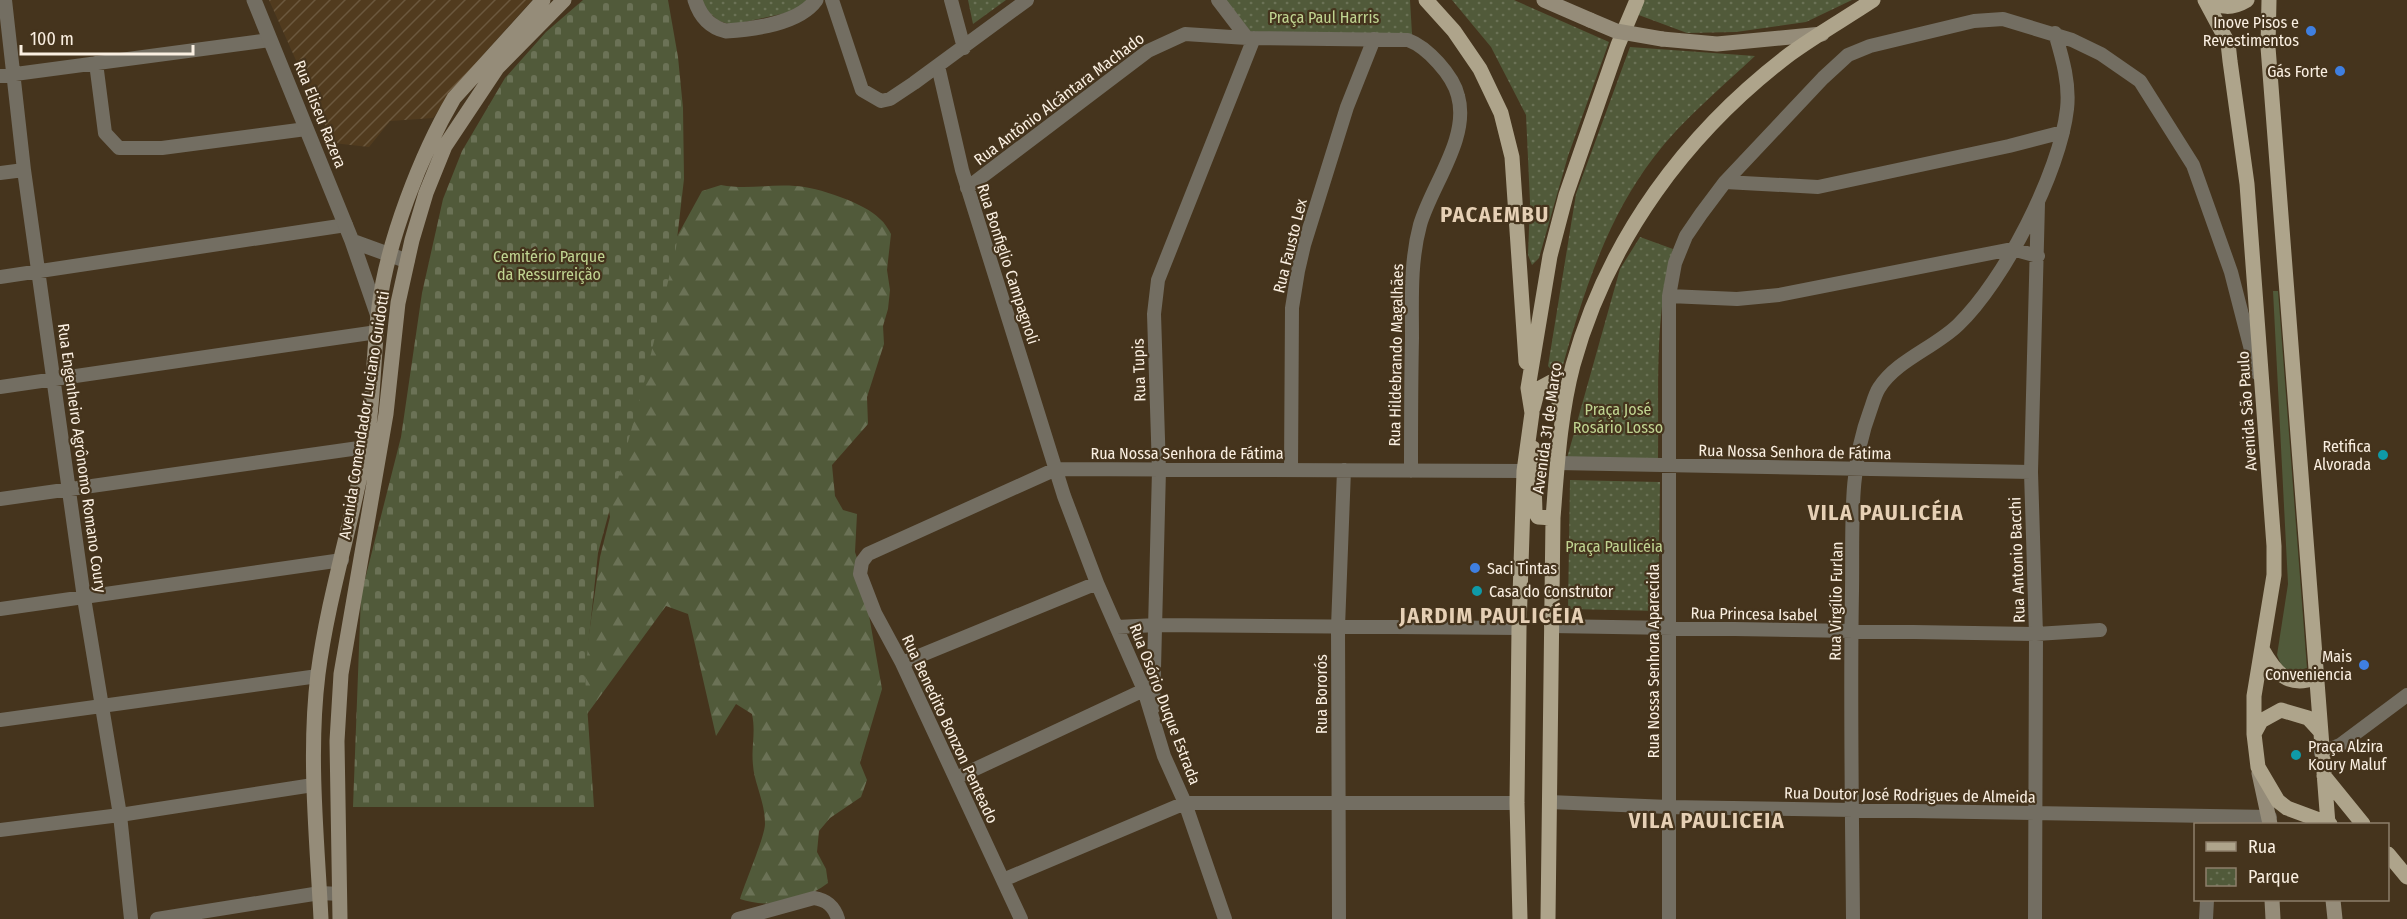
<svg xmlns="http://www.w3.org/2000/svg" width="2407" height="919" viewBox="0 0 2407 919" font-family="'Fira Sans Condensed',sans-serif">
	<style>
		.industrial { fill: url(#industrial-furrows) }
		.green { fill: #515a3a }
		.forest { fill: url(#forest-firs) }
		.cemetery { fill: url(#cemetery-stones) }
		.park { fill: url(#park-dots) }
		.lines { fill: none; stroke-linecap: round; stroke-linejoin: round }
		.minor { stroke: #736e62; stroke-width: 14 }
		.tertiary { stroke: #736e62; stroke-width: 15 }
		.secondary { stroke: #958c79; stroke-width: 15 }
		.primary { stroke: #aea48b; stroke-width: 15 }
		.secondary-bridge { stroke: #958c79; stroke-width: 15 }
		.shop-dot { fill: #3f7fe0; stroke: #45341d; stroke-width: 2 }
		.culture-dot { fill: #0f9aa8; stroke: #45341d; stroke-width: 2 }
		.labels { text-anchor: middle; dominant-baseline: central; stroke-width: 4.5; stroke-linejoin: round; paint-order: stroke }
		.park-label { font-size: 16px; fill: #c0d491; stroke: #45341d }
		.poi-label { font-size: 16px; fill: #faefe1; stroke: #45341d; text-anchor: end }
		.street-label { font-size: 16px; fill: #faefe1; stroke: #45341d }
		.district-label { font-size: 22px; font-weight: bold; letter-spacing: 1.5px; fill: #e6d0b5; stroke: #45341d }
	</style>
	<defs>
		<pattern id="industrial-furrows" width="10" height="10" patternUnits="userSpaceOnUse" patternTransform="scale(1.5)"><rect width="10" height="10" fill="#513b1e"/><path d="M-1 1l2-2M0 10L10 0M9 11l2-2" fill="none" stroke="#6b583e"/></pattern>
		<pattern id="forest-firs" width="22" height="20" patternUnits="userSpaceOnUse" patternTransform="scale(1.5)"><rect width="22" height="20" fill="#515a3a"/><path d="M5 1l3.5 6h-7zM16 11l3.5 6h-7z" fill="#6b7256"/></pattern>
		<pattern id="cemetery-stones" width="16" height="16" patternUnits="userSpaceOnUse" patternTransform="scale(1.5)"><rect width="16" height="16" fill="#515a3a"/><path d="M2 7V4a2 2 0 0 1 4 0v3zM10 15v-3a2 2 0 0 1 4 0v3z" fill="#6b7256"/></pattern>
		<pattern id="park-dots" width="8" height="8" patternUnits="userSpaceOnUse" patternTransform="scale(1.5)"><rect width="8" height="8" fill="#515a3a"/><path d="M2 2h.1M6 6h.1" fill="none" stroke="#6b7256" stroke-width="1.8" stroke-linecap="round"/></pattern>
	</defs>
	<rect width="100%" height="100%" fill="#45341d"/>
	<!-- industrial -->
	<path class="industrial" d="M 269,0 L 532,0 L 481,57 L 433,118 L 390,121 L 369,147 L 333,143 Z"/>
	<!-- green -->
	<path class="green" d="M 2273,291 L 2278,291 L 2307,668 L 2296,671 L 2283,669 L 2277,655 L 2288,584 Z"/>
	<!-- forest -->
	<path class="forest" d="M 721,185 C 746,190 769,184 795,186 C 817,187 865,203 880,219 C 885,223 888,229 891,234 L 887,270 L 890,290 L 888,309 L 883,326 L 884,344 L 867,397 L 868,424 L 832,465 L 835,496 L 843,510 L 857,514 L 855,552 L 861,570 L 882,689 L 860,763 L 867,780 L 861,797 L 830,818 L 819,831 L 817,852 L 826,869 L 828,883 C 802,902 771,909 740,899 C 745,883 765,836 765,824 C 765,801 754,783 753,765 C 751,746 756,733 752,714 L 736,704 L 716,736 L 688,614 L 666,606 L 574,732 L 585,677 L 583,676 L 600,557 L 610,517 L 607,497 L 674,242 L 702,191 Z"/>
	<!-- cemetery -->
	<path class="cemetery" d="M 583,0 L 668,0 L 678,57 L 683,108 L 684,179 L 676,248 L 645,379 L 598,553 L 585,675 L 594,807 L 353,807 L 361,595 L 401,437 L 422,293 L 443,199 L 462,151 L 505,78 L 546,32 Z"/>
	<!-- park -->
	<path class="park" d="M 702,0 L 808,0 L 799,10 L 732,25 L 719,21 L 705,9 Z
		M 968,0 L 1006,0 L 973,24 Z
		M 1225,0 L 1410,0 L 1412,34 L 1251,33 Z
		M 1452,0 L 1514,0 L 1609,42 L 1568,156 L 1539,258 L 1532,265 L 1528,255 L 1530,202 L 1526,115 L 1491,47 Z
		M 1645,0 L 1852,0 L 1806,22 L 1736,32 L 1687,33 L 1636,14 Z
		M 1630,47 L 1755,56 C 1721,88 1682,120 1654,157 C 1604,222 1581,301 1559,379 L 1548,366 L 1576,194 Z
		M 1640,237 L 1673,249 C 1654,316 1659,388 1658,458 L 1567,458 L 1620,269 Z
		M 1570,480 L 1660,482 L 1658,611 L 1568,609 Z"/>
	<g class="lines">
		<!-- minor -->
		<path class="minor" d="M 5,0 L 24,170 L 84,598 L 120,815 L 131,919
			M 832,0 L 862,90 L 881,101 L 890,99 L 914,83 L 1027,0
			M 951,0 L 964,48
			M 1218,0 L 1247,38
			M 96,63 L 105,133 L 119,148 L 162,148 L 306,129
			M 938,66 L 962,170 L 1064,496 L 1097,583 L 1144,690 L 1164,756 L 1185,803 L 1225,919
			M 0,76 L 270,40
			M 0,173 L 24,170
			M 1725,182 L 1818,187 L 2009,146 L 2063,132
			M 967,188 L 1148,51 L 1185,34 L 1247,38 L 1408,40 C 1427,47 1453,75 1458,96 C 1470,138 1431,186 1420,225 C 1410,262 1412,300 1412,338 C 1411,382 1411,426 1411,471
			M 0,277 L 346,225
			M 1669,296 L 1737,299 L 1779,295 L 2012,249 L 2038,256
			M 0,387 L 377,332
			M 1557,463 L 2031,472
			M 1291,470 L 1292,308 L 1298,271 L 1304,245 L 1347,107 L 1374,39
			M 0,499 L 366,447 L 375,449
			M 0,609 L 342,560
			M 1551,626 L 2036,634 L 2100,630
			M 1117,627 L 1157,625 L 1519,628
			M 902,663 L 1097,583
			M 1153,708 L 1159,470 L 1154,314 L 1158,280 L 1254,38
			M 0,720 L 318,676
			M 2321,753 L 2340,745 L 2407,695
			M 956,778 L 1144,690
			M 1549,802 L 1669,807 L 2270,817
			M 0,830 L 120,815 L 313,785
			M 1003,880 L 1185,803 L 1517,803
			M 157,919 L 320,893 L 340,894
			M 738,919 L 814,898 C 827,900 834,906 838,919
			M 1021,919 L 902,663 L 875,613 L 860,574 L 862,562 L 868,554 L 1056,469 L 1524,471
			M 1339,919 L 1338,627 L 1344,470
			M 1669,919 L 1669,296 L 1675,263 L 1686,236 L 1701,214 L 1725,182 L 1823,78 L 1848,55 L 1870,46 L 1974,21 L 2003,19 L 2072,40 L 2101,54 L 2140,81 L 2193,165 L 2231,272 L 2257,373
			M 1853,919 C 1852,810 1850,700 1852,591 C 1853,530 1848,469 1870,411 C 1873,403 1875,394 1879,388 C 1897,360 1934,348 1958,325 C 2004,281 2060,172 2067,109 C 2070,83 2062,57 2055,33
			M 2035,919 L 2036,634 L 2031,472 L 2038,203
			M 2206,919 L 2207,900"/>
		<!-- tertiary -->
		<path class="tertiary" d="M 254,0 L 352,241 L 378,316
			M 695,0 C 700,16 709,27 726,31 C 754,29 799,24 816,0
			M 352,241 L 407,261"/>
		<!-- secondary -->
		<path class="secondary" d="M 1544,0 L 1590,20
			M 1662,39 L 1717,44 L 1822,34
			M 2259,773 L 2270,824
			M 2272,900 L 2273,919
			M 2333,900 L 2335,919
			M 321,919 C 317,838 308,755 318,674 C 328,597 352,523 366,447 C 374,400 373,353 379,307 C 387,242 421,154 454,98 L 543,0
			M 340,919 L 337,741 L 341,674 L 386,414 L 398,303 L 412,240 L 426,193 L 445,146 L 497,68 L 564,0"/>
		<!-- primary -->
		<path class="primary" d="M 1426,0 L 1454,31 L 1480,69 L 1501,113 L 1512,157 L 1526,362
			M 2205,0 L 2228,43 L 2230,61 L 2247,184 L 2274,546 L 2274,575 L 2254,696 L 2254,734 L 2258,767 L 2278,801 L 2287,808 L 2330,824
			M 2206,0 C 2221,8 2232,9 2247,0
			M 2269,0 L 2268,47 L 2328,824
			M 1533,408 L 1538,389 L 1551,382 L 1562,390 L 1559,404
			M 1533,448 L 1535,512 L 1538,517 L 1553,518
			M 2262,649 C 2275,672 2287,688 2315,678
			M 2254,734 L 2261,721 L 2281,710 L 2308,718 L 2319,730
			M 2324,776 L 2363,824
			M 2388,854 L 2407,877
			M 1520,919 L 1517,803 L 1519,628 L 1524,471 L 1532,413 L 1528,388 L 1550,256 L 1566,195 L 1618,45 L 1637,0
			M 1548,919 L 1553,518 C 1557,468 1560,414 1573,365 C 1608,239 1686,133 1790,54 C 1816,35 1846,18 1873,0"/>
		<!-- secondary-bridge -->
		<path class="secondary-bridge" d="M 1590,20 L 1616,31 L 1662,39"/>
	</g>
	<!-- markers -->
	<g class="shop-dot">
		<circle cx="2311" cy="31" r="6"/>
		<circle cx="2340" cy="71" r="6"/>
		<circle cx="1475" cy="568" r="6"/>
		<circle cx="2364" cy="665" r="6"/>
	</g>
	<g class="culture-dot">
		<circle cx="2383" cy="455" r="6"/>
		<circle cx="1477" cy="591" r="6"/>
		<circle cx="2296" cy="755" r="6"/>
	</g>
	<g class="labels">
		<!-- park labels -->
		<g class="park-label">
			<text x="1324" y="17">Praça Paul Harris</text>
			<text x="549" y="256">Cemitério Parque<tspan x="549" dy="18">da Ressurreição</tspan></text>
			<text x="1618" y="409">Praça José<tspan x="1618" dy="18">Rosário Losso</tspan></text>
			<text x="1614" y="546">Praça Paulicéia</text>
		</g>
		<!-- poi labels -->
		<g class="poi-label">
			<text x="2299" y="22">Inove Pisos e<tspan x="2299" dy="18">Revestimentos</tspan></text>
			<text x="2328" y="71">Gás Forte</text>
			<text x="2371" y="446">Retifica<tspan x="2371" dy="18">Alvorada</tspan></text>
			<text x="1487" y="568" text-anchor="start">Saci Tintas</text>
			<text x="1489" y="591" text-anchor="start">Casa do Construtor</text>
			<text x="2352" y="656">Mais<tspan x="2352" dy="18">Conveniencia</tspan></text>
			<text x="2308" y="746" text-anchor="start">Praça Alzira<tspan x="2308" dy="18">Koury Maluf</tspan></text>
		</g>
		<!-- street labels -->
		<g class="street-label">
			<text transform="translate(1059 99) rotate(-37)">Rua Antônio Alcântara Machado</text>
			<text transform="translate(320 114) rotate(68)">Rua Eliseu Razera</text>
			<text transform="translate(1290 246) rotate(-76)">Rua Fausto Lex</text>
			<text transform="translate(1008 264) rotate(72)">Rua Bonfiglio Campagnoli</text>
			<text transform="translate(1396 355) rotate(-89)">Rua Hildebrando Magalhães</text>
			<text transform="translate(1139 370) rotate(-92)">Rua Tupis</text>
			<text transform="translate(2247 411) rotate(-94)">Avenida São Paulo</text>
			<text transform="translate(364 415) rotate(-81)">Avenida Comendador Luciano Guidotti</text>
			<text transform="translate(1547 428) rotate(-82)">Avenida 31 de Março</text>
			<text transform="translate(1795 452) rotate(1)">Rua Nossa Senhora de Fátima</text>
			<text x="1187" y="453">Rua Nossa Senhora de Fátima</text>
			<text transform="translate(82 458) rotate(82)">Rua Engenheiro Agrônomo Romano Coury</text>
			<text transform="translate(2017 560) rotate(-92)">Rua Antonio Bacchi</text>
			<text transform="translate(1836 601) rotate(-89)">Rua Virgílio Furlan</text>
			<text transform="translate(1754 614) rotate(1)">Rua Princesa Isabel</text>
			<text transform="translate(1653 661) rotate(-90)">Rua Nossa Senhora Aparecida</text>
			<text transform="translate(1321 694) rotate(-90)">Rua Bororós</text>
			<text transform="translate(1165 704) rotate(69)">Rua Osório Duque Estrada</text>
			<text transform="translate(950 729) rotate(65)">Rua Benedito Bonzon Penteado</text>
			<text transform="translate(1910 795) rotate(1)">Rua Doutor José Rodrigues de Almeida</text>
		</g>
		<!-- district labels -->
		<g class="district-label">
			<text x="1495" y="214">PACAEMBU</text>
			<text x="1886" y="512">VILA PAULICÉIA</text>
			<text x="1492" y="615">JARDIM PAULICÉIA</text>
			<text x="1707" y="820">VILA PAULICEIA</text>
		</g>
	</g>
	<!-- legend -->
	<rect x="2194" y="823" width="195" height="78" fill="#45341d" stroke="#8d7f6b" stroke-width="1.5"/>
	<rect x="2206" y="842" width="30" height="9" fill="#aea48b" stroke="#8d7f6b" stroke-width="1.5"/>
	<text x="2248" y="853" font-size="18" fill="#faefe1">Rua</text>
	<rect x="2206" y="868" width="30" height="18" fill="url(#park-dots)" stroke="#8d7f6b" stroke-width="1.5"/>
	<text x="2248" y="883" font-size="18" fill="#faefe1">Parque</text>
	<!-- scale -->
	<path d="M21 45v9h172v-9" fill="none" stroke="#faefe1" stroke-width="3"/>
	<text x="30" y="45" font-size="18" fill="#faefe1" stroke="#45341d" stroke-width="4.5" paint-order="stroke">100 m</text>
</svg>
